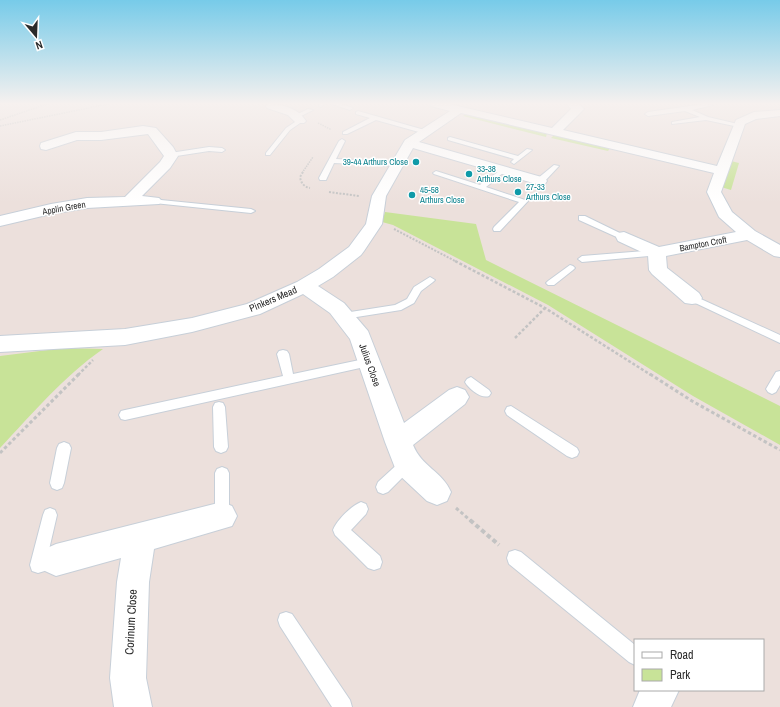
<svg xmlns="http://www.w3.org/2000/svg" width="780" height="707" viewBox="0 0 780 707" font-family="'Archivo Narrow',sans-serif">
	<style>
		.green { fill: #c8e398 }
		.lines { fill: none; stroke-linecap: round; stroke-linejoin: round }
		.service-casing { stroke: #c7cfd8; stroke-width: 2 }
		.minor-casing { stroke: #c7cfd8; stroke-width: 2 }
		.path-far4 { stroke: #c3c3c3; stroke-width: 1.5; stroke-dasharray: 1.5 1; stroke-linecap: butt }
		.path-far3 { stroke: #c3c3c3; stroke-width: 2; stroke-dasharray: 2 1.5; stroke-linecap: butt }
		.path-far2 { stroke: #c3c3c3; stroke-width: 2.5; stroke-dasharray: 3 2; stroke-linecap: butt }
		.path-far1 { stroke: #c3c3c3; stroke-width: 3; stroke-dasharray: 3.5 2.5; stroke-linecap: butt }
		.path { stroke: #c3c3c3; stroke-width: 4; stroke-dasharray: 4.5 3; stroke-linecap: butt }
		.service { fill: #fff; fill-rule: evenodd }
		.minor { fill: #fff; fill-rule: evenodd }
		.culture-dot { fill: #0f9aa8; stroke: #fff; stroke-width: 1.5 }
		.labels { text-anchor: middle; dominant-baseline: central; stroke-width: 3; stroke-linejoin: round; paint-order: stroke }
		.far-culture-label { font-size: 9px; fill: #0d838f; stroke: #fff; text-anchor: start }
		.far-street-label { font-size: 9px; fill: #2a2a2a; stroke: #fff }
		.street-label { font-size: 10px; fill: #2a2a2a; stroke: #fff }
		.near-street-label { font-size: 12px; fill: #2a2a2a; stroke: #fff }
	</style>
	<rect width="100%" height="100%" fill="#ece0dc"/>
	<!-- green -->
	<path class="green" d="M 468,113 L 547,133 L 546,137 L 463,116 Z
		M 554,135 L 610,148 L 608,151 L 551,138 Z
		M 731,161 L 739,163 L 731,190 L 721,187 Z
		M 385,212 L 476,224 L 486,260 L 780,406 L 780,445 L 693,396 L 548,305 L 393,225 L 382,222 Z
		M 64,348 L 103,349 C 64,376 33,413 0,448 L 0,356 Z"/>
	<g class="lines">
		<!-- service casing -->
		<g class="service-casing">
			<path id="service" d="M 319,104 L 325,104 L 321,107 L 319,106 Z
				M 332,104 L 341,104 L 353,108 L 350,110 Z
				M 704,104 L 713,105 L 692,110 L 708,117 L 742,125 L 739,127 L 706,120 L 672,124 L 672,122 L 700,117 L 685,111 L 648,116 L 645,114 L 648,112 Z
				M 308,109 L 313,110 L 299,117 L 294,116 Z
				M 358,111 L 428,131 L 429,132 L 426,134 L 376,120 L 347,134 L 343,134 L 343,132 L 370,118 L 356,114 L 356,112 Z
				M 298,120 L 303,121 L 290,130 L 270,155 L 266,155 L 266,153 L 286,128 Z
				M 450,137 L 518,156 L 527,149 L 532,150 L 514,164 L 511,162 L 514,159 L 448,140 L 448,138 Z
				M 342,139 L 345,141 L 336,159 L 397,162 L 400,164 L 397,166 L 334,163 L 326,180 L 320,180 L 319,178 L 339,141 Z
				M 209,147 L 222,148 L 225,150 L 222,152 L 209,151 L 170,157 L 167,155 L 170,153 Z
				M 554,165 L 559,166 L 543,183 L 537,183 L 537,179 Z
				M 504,168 L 506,169 L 506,171 L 496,178 L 492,178 L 492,176 Z
				M 436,171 L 480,185 L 484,181 L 490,181 L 491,183 L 486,187 L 528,201 L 500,231 L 494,231 L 493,229 L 494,227 L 519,202 L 434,174 L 433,173 Z
				M 151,199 L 251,209 L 255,211 L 251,213 L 154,203 L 150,201 Z
				M 579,216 L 585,216 L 628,237 L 624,240 L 621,239 L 579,220 Z
				M 657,250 L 660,251 L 661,253 L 660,255 L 582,262 L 578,259 L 582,256 Z
				M 570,265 L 573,266 L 575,268 L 573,270 L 554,285 L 548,285 L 546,283 L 548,281 Z
				M 430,277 L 435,280 L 433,282 L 421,291 L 414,303 L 401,310 L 344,319 L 339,316 L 344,313 L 395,305 L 407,299 L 414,287 Z
				M 692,295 L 780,335 L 780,343 L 689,300 L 687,298 Z
				M 283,350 L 287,351 L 289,354 L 293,374 L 369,358 L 373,359 L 375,362 L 373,365 L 369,366 L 125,420 L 121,419 L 119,415 L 121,411 L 125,410 L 283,376 L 277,354 L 279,351 Z
				M 780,371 L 780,385 L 776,392 L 772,394 L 768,392 L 766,389 L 776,372 Z
				M 471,377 L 489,390 L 491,393 L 489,396 C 481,399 469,389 465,382 L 467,379 Z
				M 219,402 L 223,403 L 225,407 L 228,447 L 226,451 L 221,453 L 216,451 L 214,447 L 213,407 L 215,403 Z
				M 511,406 L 577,448 L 579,452 L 577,456 L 572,458 L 567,456 L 507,415 L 505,411 L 507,407 Z
				M 64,442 L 69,444 L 71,448 L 64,483 L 62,488 L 57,490 L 52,488 L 50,483 L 57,448 L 59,444 Z
				M 407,458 L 412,460 L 414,464 L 412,468 L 388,492 L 383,494 L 378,492 L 376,487 L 378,482 L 402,460 Z
				M 222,467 L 227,469 L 229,473 L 229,516 L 227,521 L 222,523 L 217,521 L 215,516 L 215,473 L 217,469 Z
				M 361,502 L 366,504 L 368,509 L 366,514 L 351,530 L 380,556 L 382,562 L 380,568 L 374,570 L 368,568 L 335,535 L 333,530 C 337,520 351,506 361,502 Z
				M 50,508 L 55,510 L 57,515 L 48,554 L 55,552 L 61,554 L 63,560 L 61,566 L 38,573 L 32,571 L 30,565 L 43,515 L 45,510 Z
				M 515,550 L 521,552 L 635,645 L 635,665 L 629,662 L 509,564 L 507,558 L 509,552 Z
				M 286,612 L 292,614 L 350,700 L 352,707 L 332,707 L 280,626 L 278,620 L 280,614 Z"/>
		</g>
		<!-- minor casing -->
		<g class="minor-casing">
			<path id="minor" d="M 267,104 C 282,104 298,108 306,121 L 304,123 L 296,123 L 288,115 L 267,108 L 266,106 Z
				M 430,104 L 449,104 L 552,128 L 571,109 L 567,104 L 579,104 L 584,109 L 563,130 L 717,166 L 736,120 L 754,112 L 780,110 L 780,116 L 756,119 L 745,124 L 721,192 L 732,212 L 755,231 L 780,245 L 780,257 L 774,256 L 747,240 L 666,256 L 667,268 L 699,293 L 702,298 L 699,303 L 692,304 L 685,303 L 652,274 L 649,270 L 648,255 L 618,241 L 616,237 L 618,233 L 624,232 L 659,247 L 736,232 L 719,217 L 707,192 L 714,173 L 461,113 L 419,142 L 545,178 L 547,181 L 545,184 L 540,185 L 413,148 L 386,196 L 382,224 L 364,251 L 361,255 L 333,277 L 318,286 L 344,303 L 368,331 L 404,423 L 449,390 L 457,387 L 465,390 L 469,397 L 465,404 L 413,445 C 422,467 442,471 451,492 L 447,501 L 437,505 L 427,501 L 397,473 L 385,442 L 350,339 L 330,313 L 303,294 L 260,314 L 192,332 L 125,345 L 0,352 L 0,336 L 125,329 L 192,318 L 247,304 L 297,282 L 319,269 L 349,247 L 366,224 L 372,196 L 405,140 L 450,111 L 431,106 Z
				M 143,126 L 156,128 L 173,147 L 178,156 L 170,168 L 142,196 L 159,198 L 162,201 L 159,204 L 87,208 L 51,214 L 0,226 L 0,216 L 51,204 L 87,198 L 125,197 L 160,162 L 164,156 L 148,134 L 101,140 L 77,140 L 46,150 L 41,149 L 40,146 L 41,143 L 76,132 L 101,132 Z
				M 222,502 L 232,506 L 237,516 L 232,526 L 154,549 L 149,582 L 146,678 L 152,707 L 114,707 L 110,678 L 117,582 L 121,558 L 56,576 L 45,571 L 40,560 L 45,549 L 56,544 Z
				M 640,690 L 679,690 L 671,707 L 633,707 Z"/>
		</g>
		<!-- path-far4 -->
		<path class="path-far4" d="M 0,120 L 47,104
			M 318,123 L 330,129 L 329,130
			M 0,126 L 108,104
			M 302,173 L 313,157"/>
		<!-- path-far3 -->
		<path class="path-far3" d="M 303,172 L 300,177 C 301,183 304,187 310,188
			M 329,192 L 359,196
			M 394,229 L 457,262"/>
		<!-- path-far2 -->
		<path class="path-far2" d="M 455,261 L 545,308 L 651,375
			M 515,338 L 545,308
			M 78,375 L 93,360"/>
		<!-- path-far1 -->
		<path class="path-far1" d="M 650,374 L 692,401 L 780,450
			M 0,453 L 79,374
			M 456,508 L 471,521"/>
		<!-- path -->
		<path class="path" d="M 470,520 L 499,545"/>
		<!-- service -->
		<use href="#service" class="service"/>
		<!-- minor -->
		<use href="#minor" class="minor"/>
	</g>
	<!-- sky -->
	<linearGradient id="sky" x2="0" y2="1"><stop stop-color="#77cbe9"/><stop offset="0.51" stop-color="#f6f1ef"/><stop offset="1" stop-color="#f6f1ef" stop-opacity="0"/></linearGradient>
	<rect width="780" height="203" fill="url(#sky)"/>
	<!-- markers -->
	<g class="culture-dot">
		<circle cx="416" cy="162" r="4"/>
		<circle cx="469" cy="174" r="4"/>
		<circle cx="518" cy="192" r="4"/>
		<circle cx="412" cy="195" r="4"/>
	</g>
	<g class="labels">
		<!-- far-culture labels -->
		<g class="far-culture-label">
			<text x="408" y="162" text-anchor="end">39-44 Arthurs Close</text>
			<text x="477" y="169">33-38<tspan x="477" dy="10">Arthurs Close</tspan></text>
			<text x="526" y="187">27-33<tspan x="526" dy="10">Arthurs Close</tspan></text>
			<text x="420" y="190">45-58<tspan x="420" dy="10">Arthurs Close</tspan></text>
		</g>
		<!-- far-street labels -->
		<g class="far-street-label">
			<text transform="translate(64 208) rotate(-10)">Applin Green</text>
			<text transform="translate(703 244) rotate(-11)">Bampton Croft</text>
		</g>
		<!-- street labels -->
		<g class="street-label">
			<text transform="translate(273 299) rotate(-23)">Pinkers Mead</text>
			<text transform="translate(370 365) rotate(70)">Julius Close</text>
		</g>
		<!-- near-street labels -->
		<g class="near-street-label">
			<text transform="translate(131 622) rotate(-87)">Corinum Close</text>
		</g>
	</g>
	<!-- legend -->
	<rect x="634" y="639" width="130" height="52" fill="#ffffff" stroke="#aaaaaa"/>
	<rect x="642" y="652" width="20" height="6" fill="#ffffff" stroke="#aaaaaa"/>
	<text x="670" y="659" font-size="12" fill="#2a2a2a">Road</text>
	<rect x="642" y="669" width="20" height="12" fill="#c8e398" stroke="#aaaaaa"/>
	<text x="670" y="679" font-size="12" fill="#2a2a2a">Park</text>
	<!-- north arrow -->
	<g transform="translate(36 36) rotate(161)" stroke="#ffffff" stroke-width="3" paint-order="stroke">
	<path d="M0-3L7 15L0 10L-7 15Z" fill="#2a2a2a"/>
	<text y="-6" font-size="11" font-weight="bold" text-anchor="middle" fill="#2a2a2a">N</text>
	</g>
</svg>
